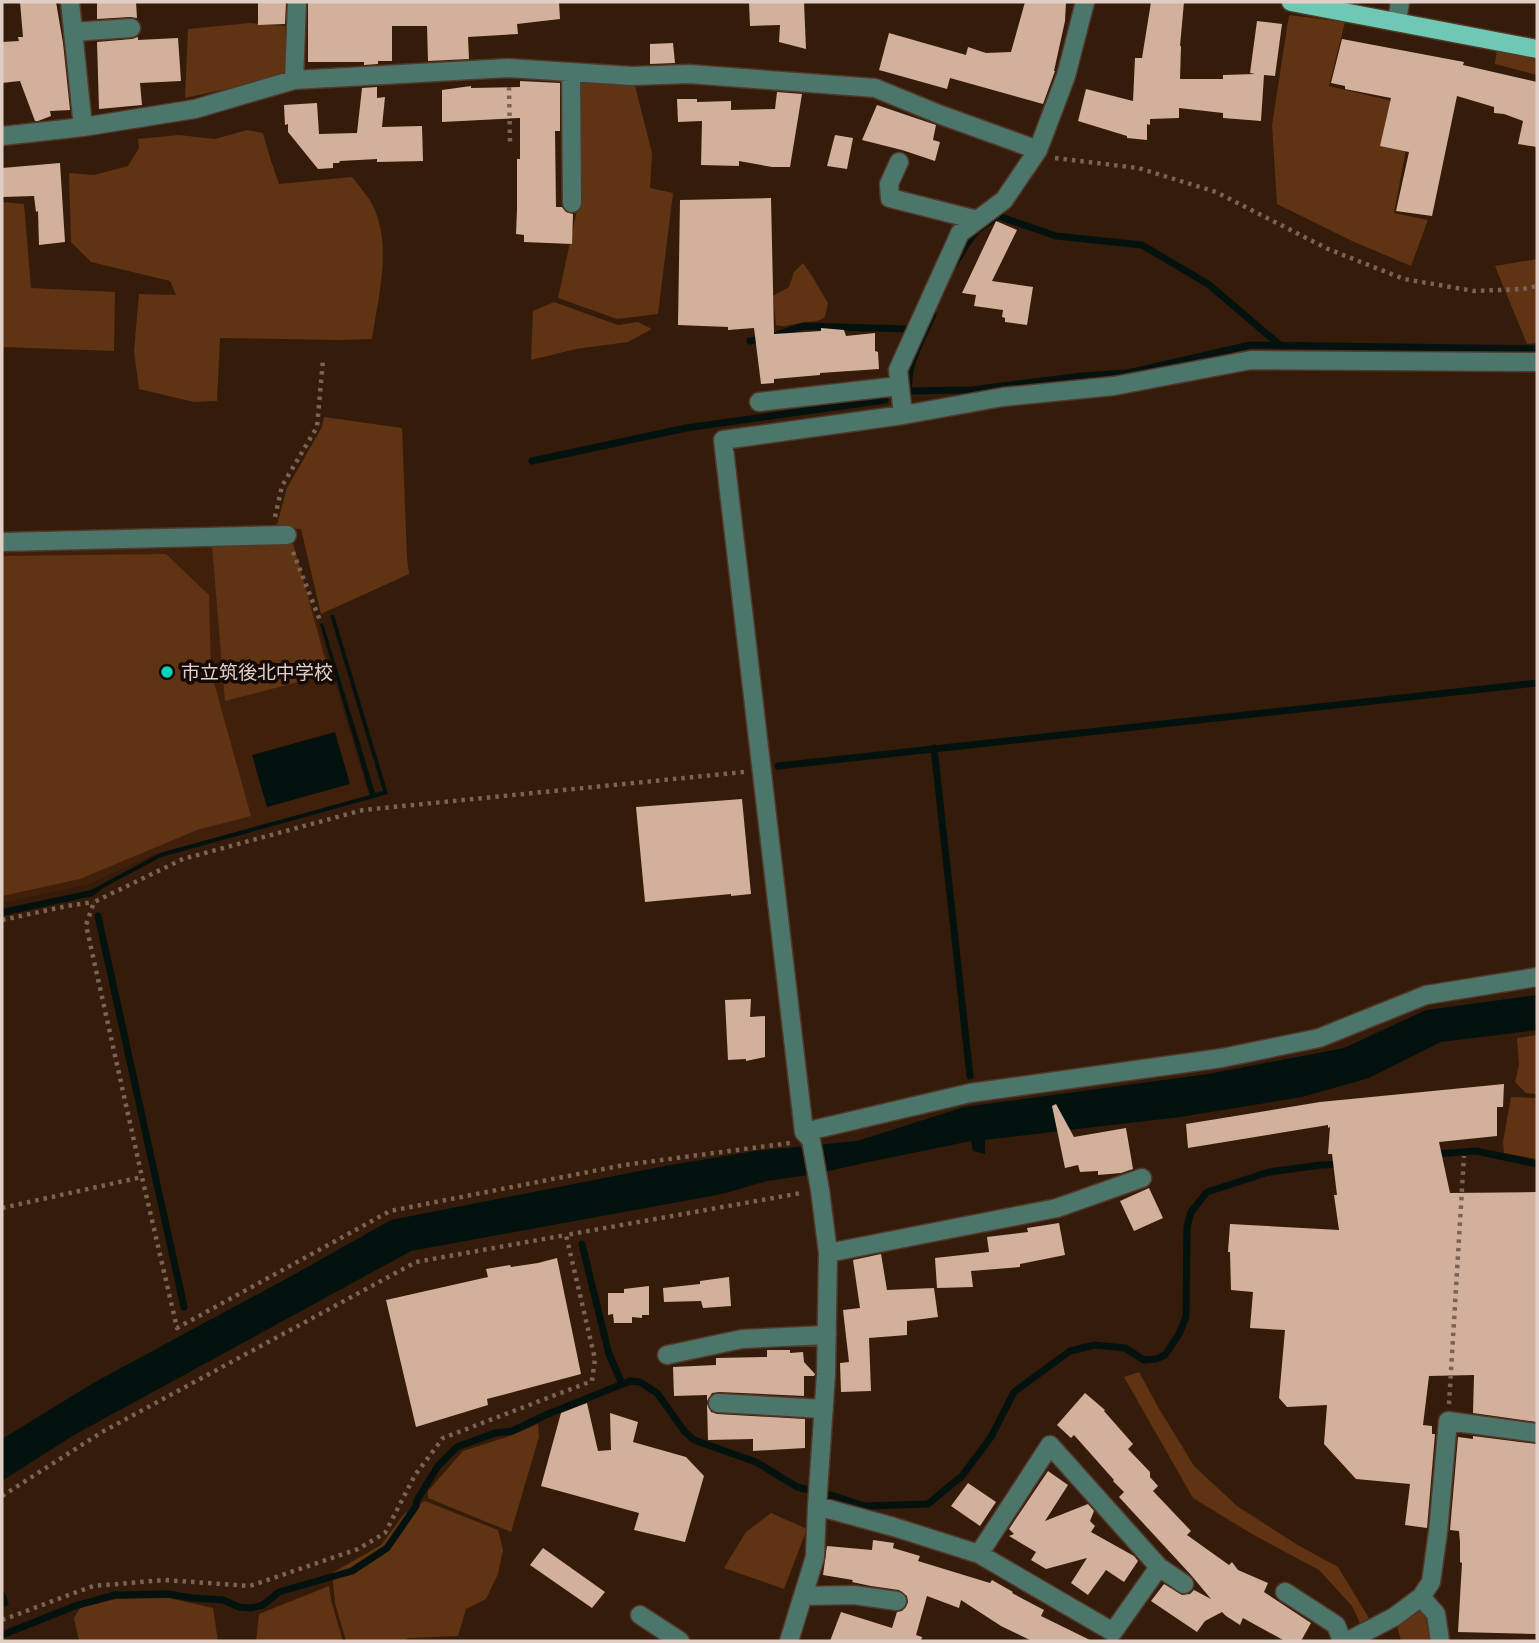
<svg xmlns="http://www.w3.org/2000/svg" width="1539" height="1643" viewBox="0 0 1539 1643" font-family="'Source Serif 4','Noto Sans JP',serif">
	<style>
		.built { fill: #40200a }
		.green { fill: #603313 }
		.water { fill: #04120f }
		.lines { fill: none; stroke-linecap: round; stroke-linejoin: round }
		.stream { stroke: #04120f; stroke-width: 7 }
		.building { fill: #d2b09c }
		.minor-casing { stroke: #513828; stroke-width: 21 }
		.major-casing { stroke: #513828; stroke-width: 21 }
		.path { stroke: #7a6355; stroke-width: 4.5; stroke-dasharray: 3.5 5; stroke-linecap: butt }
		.minor { stroke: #4c756b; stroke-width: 18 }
		.major { stroke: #6ec8b4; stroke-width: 18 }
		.poi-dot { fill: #01d5b6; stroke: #140904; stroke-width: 2.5 }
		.labels { text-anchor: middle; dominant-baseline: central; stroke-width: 7; stroke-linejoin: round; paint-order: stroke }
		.poi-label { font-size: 19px; fill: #e1cfc5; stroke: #140904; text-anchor: start }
	</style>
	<rect width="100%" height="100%" fill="#351b0a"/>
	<!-- built -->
	<path class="built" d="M 293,543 L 369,796 L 155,854 L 89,884 L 2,903 L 2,548 Z"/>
	<!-- green -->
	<path class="green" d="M 1289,15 L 1345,22 L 1329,86 L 1421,108 L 1411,123 L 1394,213 L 1428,220 L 1411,266 L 1352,241 L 1277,204 L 1272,125 Z
		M 250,23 L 285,26 L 285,76 L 185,98 L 188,29 Z
		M 1497,48 L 1537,58 L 1537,75 L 1495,64 Z
		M 575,79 L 634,82 L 652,153 L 650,188 L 673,193 L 658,314 L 617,319 L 558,298 L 577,210 Z
		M 247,130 L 263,133 L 271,161 L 279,184 L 352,177 C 359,186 369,197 374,208 C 392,248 378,298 372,339 L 339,340 L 220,338 L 217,401 L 194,402 L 139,389 L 134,351 L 139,294 L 176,295 L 170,281 L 91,262 L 71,242 L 69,173 L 94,175 L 128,166 L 139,148 L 138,139 L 179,135 L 215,139 Z
		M 2,202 L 24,204 L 31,288 L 115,292 L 114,351 L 2,347 Z
		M 1537,259 L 1537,343 L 1527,344 L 1495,266 Z
		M 803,263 L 812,276 L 828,303 L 825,317 C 816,323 811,321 801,323 C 791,324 785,328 776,325 L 773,296 L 789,287 L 794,272 Z
		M 554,302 L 618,325 L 638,322 L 652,329 L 628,342 L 576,349 L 531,360 L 533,311 Z
		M 324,417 L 402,428 L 407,558 L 409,574 L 321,614 L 301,529 L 276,528 L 287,488 L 322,427 Z
		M 293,543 L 329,674 L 225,701 L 212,545 Z
		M 166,554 L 209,595 L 211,672 L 251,816 L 197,830 L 80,879 L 2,896 L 2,556 Z
		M 1537,1035 L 1537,1091 L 1536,1094 L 1526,1093 L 1515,1082 L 1519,1065 L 1517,1038 Z
		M 1511,1097 L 1537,1098 L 1537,1159 L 1504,1153 L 1503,1142 Z
		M 1139,1372 L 1158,1407 L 1194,1466 L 1237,1506 L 1296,1544 L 1338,1567 L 1369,1618 L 1360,1623 L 1352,1606 L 1319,1570 L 1252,1534 L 1193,1498 L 1124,1377 Z
		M 538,1424 L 539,1437 L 511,1532 L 428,1498 L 428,1491 L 463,1451 L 510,1436 Z
		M 425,1501 L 498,1530 L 503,1550 L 498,1574 L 486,1599 L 466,1609 L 458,1636 L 408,1638 L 404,1641 L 346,1641 L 335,1603 L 332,1573 L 381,1545 L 404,1514 Z
		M 771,1513 L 807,1529 L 784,1589 L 724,1568 L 746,1532 Z
		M 329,1586 L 331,1600 L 343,1641 L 256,1641 L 259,1614 Z
		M 169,1598 L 213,1608 L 218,1641 L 79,1641 L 74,1618 L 80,1608 L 116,1599 Z
		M 1424,1610 L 1430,1641 L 1401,1641 L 1396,1621 Z"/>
	<!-- water -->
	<path class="water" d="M 330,615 L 334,615 L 388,794 L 161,857 L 103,888 L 93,896 L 2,916 L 2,909 L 91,890 L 160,853 L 370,795 L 320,624 L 323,623 L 375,793 L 383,791 Z
		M 335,732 L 350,784 L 267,807 L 252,755 Z
		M 1537,995 L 1537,1030 L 1441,1042 L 1369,1078 L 1302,1097 L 1180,1117 L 985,1140 L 985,1154 L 973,1151 L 971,1141 L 864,1163 L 816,1174 L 767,1181 L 722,1194 L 411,1251 L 74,1435 L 2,1481 L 2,1439 L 95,1382 L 295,1274 L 391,1220 L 665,1166 L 755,1151 L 857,1141 L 964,1107 L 1208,1074 L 1344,1048 L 1426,1010 Z"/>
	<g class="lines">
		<!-- stream -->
		<path class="stream" d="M 954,265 L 964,248 L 977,230 L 998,216 L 1056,236 L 1142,245 L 1208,284 L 1281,346
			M 933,314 C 923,338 906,364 909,391 L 971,390 L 1082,376 L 1128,373 L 1250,345 L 1537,349
			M 750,341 L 765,339 L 803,326 L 909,329
			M 532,461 L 686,428 L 885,400
			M 934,748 L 970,1076
			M 778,766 L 1537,683
			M 98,916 L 184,1307
			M 1435,1154 L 1476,1151 L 1537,1164
			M 582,1244 L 609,1354 L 622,1384
			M 2,1595 L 5,1603
			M 2,1635 L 75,1606 L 114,1595 L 168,1594 L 192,1598 L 223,1600 L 239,1607 L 251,1608 L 263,1605 L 279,1592 L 352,1571 L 387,1548 L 416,1506 L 417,1500 L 438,1466 L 457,1447 L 495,1433 L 512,1431 L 548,1414 L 630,1381 L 640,1382 L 657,1393 L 685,1432 L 694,1440 L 756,1462 L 797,1487 L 834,1496 L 864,1506 L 928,1504 L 962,1476 L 991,1437 L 1014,1392 L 1070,1351 L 1095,1345 L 1125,1348 L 1144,1360 L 1156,1359 L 1165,1355 L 1179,1334 L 1186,1317 L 1187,1227 L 1191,1212 L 1207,1192 L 1269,1172 L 1321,1165 L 1343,1164"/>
	</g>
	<!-- building -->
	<path class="building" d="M 20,2 L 56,2 L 63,43 L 70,110 L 50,111 L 51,116 L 38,121 L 35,121 L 20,81 L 2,83 L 2,42 L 19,41 L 18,37 L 23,37 Z
		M 97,2 L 136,2 L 137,18 L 130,17 L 97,19 Z
		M 258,2 L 286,2 L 285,24 L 258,25 Z
		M 308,2 L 559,2 L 560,19 L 517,24 L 518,34 L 468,37 L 469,59 L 428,61 L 427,26 L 392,26 L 392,61 L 378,61 L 378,64 L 364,65 L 364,62 L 308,62 Z
		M 749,2 L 804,2 L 806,49 L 779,42 L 780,25 L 750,26 Z
		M 1025,2 L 1066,2 L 1065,21 L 1054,71 L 1055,71 L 1043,104 L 950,78 L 947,89 L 879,70 L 889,33 L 966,55 L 968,47 L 986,53 L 1011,52 Z
		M 1151,2 L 1184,2 L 1180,46 L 1181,46 L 1180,79 L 1223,79 L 1223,75 L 1255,74 L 1250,73 L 1257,21 L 1282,24 L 1275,76 L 1264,75 L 1261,121 L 1223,118 L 1223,113 L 1179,108 L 1179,118 L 1150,119 L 1150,125 L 1147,124 L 1147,140 L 1127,138 L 1127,136 L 1078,121 L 1086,89 L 1133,101 L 1135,58 L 1142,58 Z
		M 138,37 L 138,40 L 178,38 L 181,81 L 140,83 L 142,105 L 99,109 L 97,42 L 132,39 Z
		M 1342,39 L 1464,62 L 1463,65 L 1537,82 L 1537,147 L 1518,144 L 1523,121 L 1504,114 L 1494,113 L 1494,107 L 1457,96 L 1432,216 L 1396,211 L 1409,152 L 1380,146 L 1391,98 L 1345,89 L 1345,86 L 1331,83 Z
		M 673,43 L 675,63 L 650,64 L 650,44 Z
		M 520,81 L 560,83 L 560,131 L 555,131 L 556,207 L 562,207 L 566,212 L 573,214 L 572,244 L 524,242 L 524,235 L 516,234 L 517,210 L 517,159 L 520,159 L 520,118 L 442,122 L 442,90 L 471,86 L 471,88 L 520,87 Z
		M 377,87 L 377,98 L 385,97 L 382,127 L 422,126 L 423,161 L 377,162 L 377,159 L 340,161 L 339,163 L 333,163 L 333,168 L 318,169 L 288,132 L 288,124 L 285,125 L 284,105 L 317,103 L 319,134 L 357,133 L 362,88 Z
		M 777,92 L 802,94 L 790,167 L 772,167 L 739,161 L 739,166 L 701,165 L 702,121 L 678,122 L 677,99 L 697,99 L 697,102 L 731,101 L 731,110 L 775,109 Z
		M 877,105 L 936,125 L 933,140 L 940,142 L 935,161 L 902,150 L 862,140 Z
		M 835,135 L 853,138 L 847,169 L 827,166 Z
		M 60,163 L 65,242 L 39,245 L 38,211 L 36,212 L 34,196 L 2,197 L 2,168 Z
		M 771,198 L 774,334 L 821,331 L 821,328 L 844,330 L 846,336 L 875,333 L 875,351 L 878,352 L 879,369 L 820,373 L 820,375 L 774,379 L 774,383 L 761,384 L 754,328 L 728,330 L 728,327 L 678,325 L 680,200 Z
		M 996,221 L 1017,230 L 992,281 L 1033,287 L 1027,325 L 1005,322 L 1005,318 L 1002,317 L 1003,310 L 974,306 L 976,295 L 962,293 Z
		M 742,799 L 751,894 L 731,896 L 731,894 L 645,902 L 636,807 Z
		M 751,999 L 750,1017 L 765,1016 L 765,1057 L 746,1061 L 746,1059 L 728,1060 L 725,1000 Z
		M 1504,1084 L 1503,1107 L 1497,1107 L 1497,1136 L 1439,1142 L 1450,1193 L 1537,1192 L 1537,1422 L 1473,1413 L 1474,1375 L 1429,1376 L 1423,1425 L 1432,1426 L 1432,1434 L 1435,1434 L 1427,1528 L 1405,1525 L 1410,1484 L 1356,1479 L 1324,1444 L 1327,1405 L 1287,1407 L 1279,1398 L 1285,1330 L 1250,1328 L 1253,1292 L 1231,1290 L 1230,1252 L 1228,1252 L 1230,1224 L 1339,1230 L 1334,1195 L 1337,1195 L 1332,1154 L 1328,1154 L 1330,1127 L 1328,1128 L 1328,1125 L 1188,1148 L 1186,1124 L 1320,1102 Z
		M 1056,1104 L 1074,1137 L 1126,1128 L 1133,1169 L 1121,1173 L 1098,1175 L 1098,1171 L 1080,1172 L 1078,1165 L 1065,1168 L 1052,1106 Z
		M 1149,1188 L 1163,1218 L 1134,1231 L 1120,1201 Z
		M 1059,1223 L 1065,1255 L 1020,1264 L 1020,1267 L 971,1271 L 973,1287 L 937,1288 L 935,1258 L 989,1252 L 987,1237 L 1028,1232 L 1027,1228 Z
		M 881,1254 L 887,1290 L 934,1288 L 938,1317 L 907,1321 L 907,1335 L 869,1338 L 871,1391 L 841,1392 L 840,1363 L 849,1362 L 843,1310 L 860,1308 L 853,1260 Z
		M 557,1258 L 581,1374 L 487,1399 L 488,1405 L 416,1427 L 386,1300 L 488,1277 L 486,1269 L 510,1265 L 511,1267 L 538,1263 Z
		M 729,1277 L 731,1306 L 703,1308 L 701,1301 L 664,1302 L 663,1288 L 700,1284 L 700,1281 Z
		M 649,1286 L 649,1315 L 642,1315 L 642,1318 L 632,1317 L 632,1323 L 614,1323 L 613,1314 L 608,1315 L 608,1293 L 624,1293 L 624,1289 Z
		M 767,1350 L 790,1350 L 790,1353 L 803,1352 L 804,1362 L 815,1374 L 814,1376 L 804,1376 L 804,1396 L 719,1392 L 712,1393 L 707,1401 L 707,1395 L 674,1396 L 673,1367 L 716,1365 L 716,1358 L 767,1357 Z
		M 1085,1393 L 1105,1410 L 1104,1411 L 1133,1444 L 1128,1449 L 1150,1472 L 1150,1477 L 1158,1486 L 1153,1491 L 1191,1531 L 1187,1535 L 1229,1565 L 1232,1562 L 1238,1570 L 1268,1583 L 1264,1592 L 1311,1623 L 1301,1641 L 1285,1641 L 1243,1618 L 1240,1625 L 1226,1616 L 1222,1612 L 1205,1621 L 1197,1632 L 1151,1601 L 1164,1584 L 1182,1595 L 1190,1594 L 1194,1590 L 1211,1599 L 1191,1575 L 1119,1497 L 1124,1492 L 1113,1481 L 1114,1480 L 1074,1435 L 1071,1438 L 1057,1425 Z
		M 587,1403 L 598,1451 L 611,1450 L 610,1413 L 638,1422 L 633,1442 L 686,1457 L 704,1476 L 685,1542 L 634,1530 L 639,1513 L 541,1486 L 561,1413 Z
		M 707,1404 L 711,1412 L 717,1414 L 805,1419 L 805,1448 L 753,1451 L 753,1439 L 708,1440 Z
		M 1473,1436 L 1537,1444 L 1537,1634 L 1458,1632 L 1462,1563 L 1460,1562 L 1460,1542 L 1459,1531 L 1450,1530 L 1458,1437 L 1473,1439 Z
		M 1048,1471 L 1068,1485 L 1045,1521 L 1088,1504 L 1094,1511 L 1090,1521 L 1095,1526 L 1091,1532 L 1134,1556 L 1138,1561 L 1124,1582 L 1106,1570 L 1088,1595 L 1071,1583 L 1087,1558 L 1046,1569 L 1031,1560 L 1036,1552 L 1009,1536 L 1014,1534 L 1009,1529 Z
		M 968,1483 L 996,1502 L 980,1526 L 951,1506 Z
		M 873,1540 L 894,1543 L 893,1548 L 920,1556 L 918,1561 L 990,1583 L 992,1580 L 1013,1592 L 1012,1593 L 1044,1610 L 1041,1616 L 1092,1641 L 1032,1641 L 1001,1626 L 961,1600 L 959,1608 L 927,1596 L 916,1635 L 922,1637 L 921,1641 L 830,1641 L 841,1612 L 892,1628 L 897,1612 L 902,1611 L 906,1607 L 908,1602 L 907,1596 L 899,1590 L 871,1586 L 852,1582 L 853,1580 L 823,1575 L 827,1546 L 872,1550 Z
		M 543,1548 L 605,1592 L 592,1608 L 530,1565 Z"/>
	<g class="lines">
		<!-- minor casing -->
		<g class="minor-casing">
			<path id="minor" d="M 70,2 L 83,127
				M 1397,21 L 1400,2
				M 73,32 L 131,28
				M 571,73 L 572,203
				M 294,80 L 297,2
				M 2,136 L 83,127 L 195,109 L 294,80 L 508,68 L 632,76 L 689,74 L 875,88 L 941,115 L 1038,150
				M 899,162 L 889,184 L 890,198 L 977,220
				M 759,402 L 899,386
				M 903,415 L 898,370 L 960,233 L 1004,200 L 1038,150 L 1066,76 L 1085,2
				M 2,542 L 287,535
				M 804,1132 L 970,1093 L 1222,1058 L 1319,1038 L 1426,995 L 1537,977
				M 828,1253 L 1057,1208 L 1142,1178
				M 667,1355 L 742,1339 L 827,1335
				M 718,1403 L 824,1409
				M 817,1506 L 894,1527 L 979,1554 L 1113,1632 L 1159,1567 L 1050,1445 L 979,1554
				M 1159,1567 L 1184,1584
				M 1285,1592 L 1336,1625 L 1342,1641
				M 803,1596 L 854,1595 L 897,1601
				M 1421,1597 L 1436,1614 L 1440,1641
				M 640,1615 L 680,1641
				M 789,1641 L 815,1557 L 817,1506 L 826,1374 L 828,1253 L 820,1190 L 811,1140 L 804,1132 L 723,440 L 903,415 L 1003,397 L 1114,386 L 1251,360 L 1537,362
				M 1348,1641 L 1394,1617 L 1421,1597 L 1431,1582 L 1438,1532 L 1448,1421 L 1537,1433"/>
		</g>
		<!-- major casing -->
		<g class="major-casing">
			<path id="major" d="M 1291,2 L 1537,49"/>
		</g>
		<!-- path -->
		<path class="path" d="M 509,87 L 510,142
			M 1055,158 L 1138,168 L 1216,192 L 1328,249 L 1404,279 L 1474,291 L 1523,289 L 1537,286
			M 275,517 L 282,486 L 317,427 L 323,360
			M 293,552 L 321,623
			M 744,772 L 363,810 L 183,859 L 94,902 L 86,925 L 142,1177 L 177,1328 L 390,1211 L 624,1165 L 790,1143
			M 2,920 L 67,906 L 94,902
			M 2,1208 L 142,1177
			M 1449,1404 L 1464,1156
			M 2,1496 L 102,1432 L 416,1262 L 566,1235
			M 2,1620 L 93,1586 L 165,1580 L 250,1586 L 358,1549 L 385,1533 L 415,1475 L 443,1438 L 592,1381 L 595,1359 L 566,1235 L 801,1193"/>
		<!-- minor -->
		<use href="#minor" class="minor"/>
		<!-- major -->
		<use href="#major" class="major"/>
	</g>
	<!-- markers -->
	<circle class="poi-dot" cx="167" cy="672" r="7"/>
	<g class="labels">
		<!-- poi labels -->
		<g class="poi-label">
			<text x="181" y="672">市立筑後北中学校</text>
		</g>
	</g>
	<!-- border -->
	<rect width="1539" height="1643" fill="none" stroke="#e1cfc5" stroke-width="7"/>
</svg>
